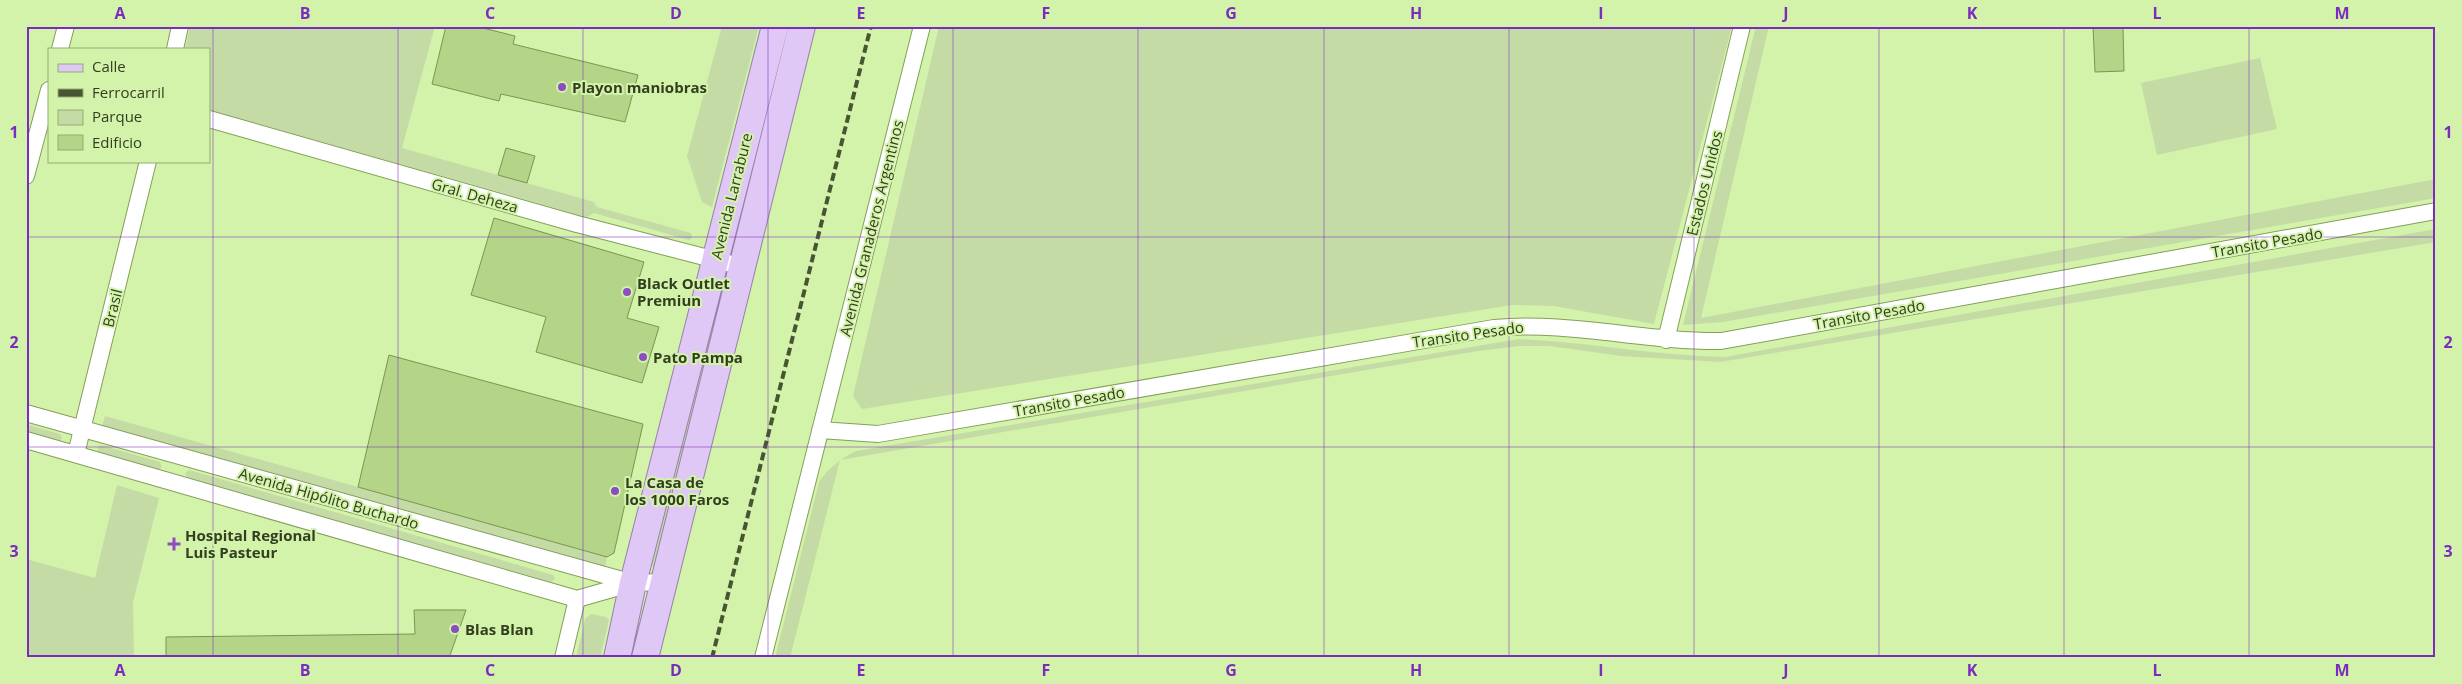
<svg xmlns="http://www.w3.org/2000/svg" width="2462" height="684" viewBox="0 0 2462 684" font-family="'Open Sans',sans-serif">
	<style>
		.green { fill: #c4dba6 }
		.building { fill: #b4d487; stroke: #7a9550 }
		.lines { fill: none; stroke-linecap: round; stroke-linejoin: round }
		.street-casing { stroke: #839f59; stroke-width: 18 }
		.primary-casing { stroke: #9580a7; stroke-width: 28 }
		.street { stroke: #fff; stroke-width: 16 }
		.primary { stroke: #dfc8f5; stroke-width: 26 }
		.rail { stroke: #475532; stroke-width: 4; stroke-dasharray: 8 4; stroke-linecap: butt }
		.grid { fill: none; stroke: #7b2cbf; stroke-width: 1; stroke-opacity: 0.55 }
		.poi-dot { fill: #8d4cc1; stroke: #d4f3aa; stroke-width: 2 }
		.labels { text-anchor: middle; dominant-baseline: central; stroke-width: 4; stroke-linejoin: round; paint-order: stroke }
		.poi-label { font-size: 15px; font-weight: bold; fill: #323e20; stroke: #d4f3aa; text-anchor: start }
		.street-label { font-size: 15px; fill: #323e20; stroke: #d4f3aa }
		.neatline { fill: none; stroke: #7b2cbf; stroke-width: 2 }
		.grid-label { font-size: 16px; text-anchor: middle; font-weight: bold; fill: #7b2cbf }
	</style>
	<rect width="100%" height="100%" fill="#d4f3aa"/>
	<!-- green -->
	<path class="green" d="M 190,26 L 435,26 L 402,148 L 594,202 L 597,207 L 691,233 L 692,238 L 689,240 L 594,213 L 587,217 L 209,110 L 209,49 L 185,49 Z
		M 722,26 L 759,26 L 712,207 L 702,202 L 687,156 Z
		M 939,26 L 1732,26 L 1654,324 L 1554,306 L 1512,305 L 862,409 L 853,396 Z
		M 1756,26 L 1769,26 L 1701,318 L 2436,179 L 2436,198 L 1723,322 L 1683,325 Z
		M 2260,58 L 2277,129 L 2157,155 L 2141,83 Z
		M 2436,229 L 2436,242 L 1720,362 L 1621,356 L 1550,346 L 1520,346 L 1478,351 L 840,460 L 790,658 L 775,658 L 819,482 C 829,467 841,459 856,451 L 1519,339 C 1588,342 1656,356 1725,357 Z
		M 721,288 L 726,289 L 656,568 L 651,566 Z
		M 105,416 L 607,557 L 605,567 L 102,426 Z
		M 26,424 L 60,434 L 62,438 L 59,441 L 26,432 Z
		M 101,445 L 160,462 L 162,467 L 158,470 L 99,453 L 97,448 Z
		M 189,470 L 553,575 L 555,579 L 551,582 L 187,478 L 185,473 Z
		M 117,485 L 159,498 L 133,602 L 134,658 L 26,658 L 26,559 L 95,578 Z
		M 591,614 L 606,617 L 609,620 L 600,658 L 576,658 L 585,619 Z"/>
	<!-- building -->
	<path class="building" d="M 446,26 L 475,26 L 515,36 L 513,44 L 638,75 L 625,122 L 501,94 L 499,101 L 432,84 Z
		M 2093,26 L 2123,26 L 2124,71 L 2095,72 Z
		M 506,148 L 535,156 L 527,183 L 498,175 Z
		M 494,218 L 644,262 L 627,318 L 659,327 L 642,383 L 536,352 L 546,317 L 471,295 Z
		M 389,355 L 643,424 L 614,553 L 607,557 L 358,487 Z
		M 414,610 L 466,610 L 449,658 L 166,658 L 166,637 L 415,634 Z"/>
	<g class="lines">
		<!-- street casing -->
		<g class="street-casing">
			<path id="street" d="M 60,49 L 66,26
				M 175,49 L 180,26
				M 209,119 L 577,224 L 743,267
				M 26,176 L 49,90
				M 1666,340 L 1742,26
				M 26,413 L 633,583
				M 820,430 L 878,434 L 1494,328 C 1570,321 1645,342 1721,341 L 2436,211
				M 26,440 L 577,599
				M 76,454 L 148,161
				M 577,599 L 633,583 L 663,582
				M 563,658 L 577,599
				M 763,658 L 922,26"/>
		</g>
		<!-- primary casing -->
		<g class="primary-casing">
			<path id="primary" d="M 617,658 L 633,583 L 775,26
				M 645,658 L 802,26"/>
		</g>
		<!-- street -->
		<use href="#street" class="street"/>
		<!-- primary -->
		<use href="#primary" class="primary"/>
		<!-- rail -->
		<path class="rail" d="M 712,658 L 871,26"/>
	</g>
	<!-- grid -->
	<path class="grid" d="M 213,26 L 213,658M 398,26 L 398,658M 583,26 L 583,658M 768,26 L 768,658M 953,26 L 953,658M 1138,26 L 1138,658M 1324,26 L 1324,658M 1509,26 L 1509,658M 1694,26 L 1694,658M 1879,26 L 1879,658M 2064,26 L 2064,658M 2249,26 L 2249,658M 26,237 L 2436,237M 26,447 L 2436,447"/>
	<!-- markers -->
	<g class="poi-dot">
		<circle cx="562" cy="87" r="5"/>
		<circle cx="627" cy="292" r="5"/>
		<circle cx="643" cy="357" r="5"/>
		<circle cx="615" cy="491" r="5"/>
		<path d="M171.5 536.5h5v5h5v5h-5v5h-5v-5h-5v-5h5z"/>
		<circle cx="455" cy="629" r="5"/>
	</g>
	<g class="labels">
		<!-- poi labels -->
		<g class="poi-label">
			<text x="572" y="87">Playon maniobras</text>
			<text x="637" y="283">Black Outlet<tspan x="637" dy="17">Premiun</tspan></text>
			<text x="653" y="357">Pato Pampa</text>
			<text x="625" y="482">La Casa de<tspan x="625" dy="17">los 1000 Faros</tspan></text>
			<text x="185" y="535">Hospital Regional<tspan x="185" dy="17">Luis Pasteur</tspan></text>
			<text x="465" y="629">Blas Blan</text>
		</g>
		<!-- street labels -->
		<g class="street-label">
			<text transform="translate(1704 183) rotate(-76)">Estados Unidos</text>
			<text transform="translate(475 195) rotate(16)">Gral. Deheza</text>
			<text transform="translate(731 196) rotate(-76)">Avenida Larrabure</text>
			<text transform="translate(871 228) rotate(-76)">Avenida Granaderos Argentinos</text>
			<text transform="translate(2267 242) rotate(-10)">Transito Pesado</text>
			<text transform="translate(112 308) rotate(-76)">Brasil</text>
			<text transform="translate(1869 314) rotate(-10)">Transito Pesado</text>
			<text transform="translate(1468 334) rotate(-8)">Transito Pesado</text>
			<text transform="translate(1069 401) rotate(-10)">Transito Pesado</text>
			<text transform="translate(329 498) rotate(16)">Avenida Hipólito Buchardo</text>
		</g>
	</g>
	<!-- border -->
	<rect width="2462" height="684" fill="none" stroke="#d4f3aa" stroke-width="55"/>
	<!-- legend -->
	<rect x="48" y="48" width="162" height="115" fill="#d4f3aa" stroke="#93ab73"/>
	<rect x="58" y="64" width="25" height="8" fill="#dfc8f5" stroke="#93ab73"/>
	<text x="92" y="72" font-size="15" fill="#323e20">Calle</text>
	<rect x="58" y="89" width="25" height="8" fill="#475532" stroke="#93ab73"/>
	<text x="92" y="98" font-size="15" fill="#323e20">Ferrocarril</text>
	<rect x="58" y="110" width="25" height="15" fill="#c4dba6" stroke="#93ab73"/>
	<text x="92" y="122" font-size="15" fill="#323e20">Parque</text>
	<rect x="58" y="135" width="25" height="15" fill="#b4d487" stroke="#93ab73"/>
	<text x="92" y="148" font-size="15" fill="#323e20">Edificio</text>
	<rect x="28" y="28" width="2406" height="628" class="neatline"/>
	<g class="grid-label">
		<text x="120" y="19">A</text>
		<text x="305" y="19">B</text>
		<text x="490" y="19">C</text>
		<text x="676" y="19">D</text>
		<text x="861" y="19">E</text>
		<text x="1046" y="19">F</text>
		<text x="1231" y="19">G</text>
		<text x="1416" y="19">H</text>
		<text x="1601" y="19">I</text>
		<text x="1786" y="19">J</text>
		<text x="1972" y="19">K</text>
		<text x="2157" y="19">L</text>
		<text x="2342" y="19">M</text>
		<text x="14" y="138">1</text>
		<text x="2448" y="138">1</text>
		<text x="14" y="348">2</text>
		<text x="2448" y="348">2</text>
		<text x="14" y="557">3</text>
		<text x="2448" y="557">3</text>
		<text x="120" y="676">A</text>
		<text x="305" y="676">B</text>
		<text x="490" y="676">C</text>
		<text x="676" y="676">D</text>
		<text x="861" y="676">E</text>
		<text x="1046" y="676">F</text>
		<text x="1231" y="676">G</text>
		<text x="1416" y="676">H</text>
		<text x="1601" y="676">I</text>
		<text x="1786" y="676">J</text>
		<text x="1972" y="676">K</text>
		<text x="2157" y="676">L</text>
		<text x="2342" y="676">M</text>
	</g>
</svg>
